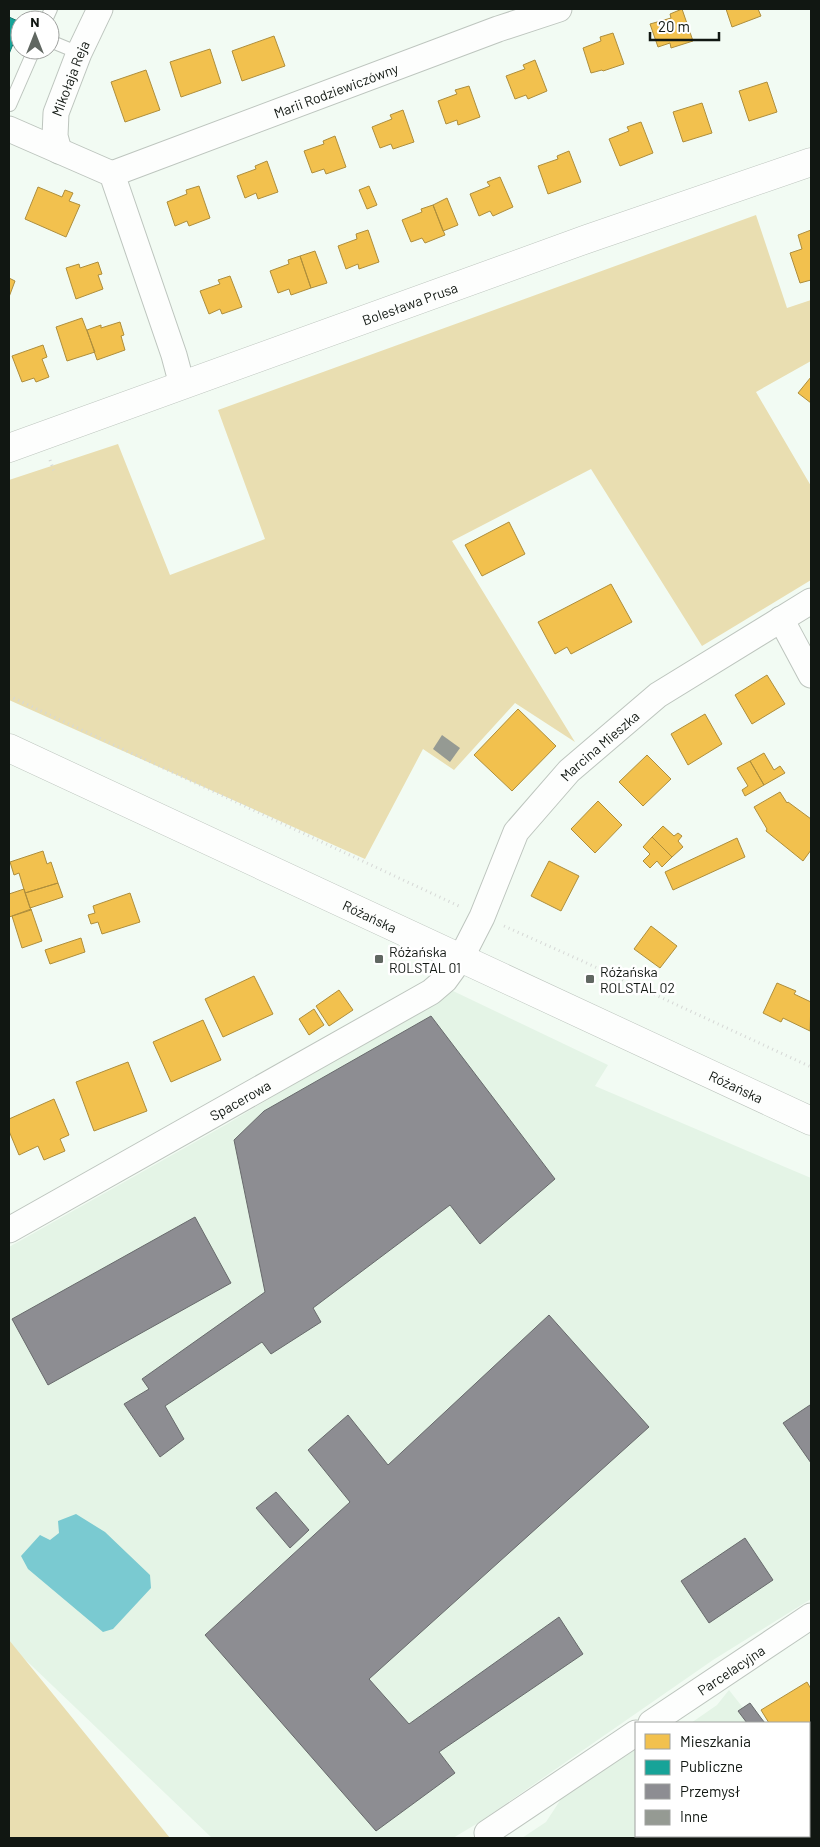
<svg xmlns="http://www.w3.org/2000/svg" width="820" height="1847" viewBox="0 0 820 1847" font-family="Barlow,sans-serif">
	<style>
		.built { fill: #e4f4e6 }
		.forest { fill: #e9deb1 }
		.water { fill: #7acad1 }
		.homes { fill: #f2c14e; stroke: #ae8e3c }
		.public { fill: #17a398; stroke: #157970 }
		.industry { fill: #8d8d92; stroke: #686a6c }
		.building { fill: #959a93 }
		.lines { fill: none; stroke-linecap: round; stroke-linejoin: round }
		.service-casing { stroke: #bdc5be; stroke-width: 14 }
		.minor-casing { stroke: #bdc5be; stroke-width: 27 }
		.tertiary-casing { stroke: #bdc5be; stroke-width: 29 }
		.path { stroke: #d6d8d6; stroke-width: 3; stroke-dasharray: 1 4; stroke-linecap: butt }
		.service { stroke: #fdfefd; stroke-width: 12 }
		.minor { stroke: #fdfefd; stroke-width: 25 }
		.tertiary { stroke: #fdfefd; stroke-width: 28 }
		.poi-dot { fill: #606761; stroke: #fff; stroke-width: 2 }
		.labels { text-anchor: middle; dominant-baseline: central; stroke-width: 5; stroke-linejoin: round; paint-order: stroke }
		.street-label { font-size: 14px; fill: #111712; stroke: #fff }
		.poi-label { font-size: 14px; fill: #111712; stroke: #fff; text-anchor: start }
	</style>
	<rect width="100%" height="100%" fill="#f2fbf3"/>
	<!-- built -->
	<path class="built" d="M 451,990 L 608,1065 L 595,1086 L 811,1178 L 811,1599 L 713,1660 L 478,1823 L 453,1838 L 212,1838 L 9,1644 L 9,1247 L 227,1124 Z
		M 729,1690 L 755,1723 L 691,1723 L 717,1705 Z
		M 636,1749 L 636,1836 L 809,1836 L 809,1791 L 811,1795 L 811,1838 L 522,1838 L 546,1822 L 561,1799 Z"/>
	<!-- forest -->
	<path class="forest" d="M 756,215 L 787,308 L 811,300 L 811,361 L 756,392 L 811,486 L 811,580 L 702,646 L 591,469 L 452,541 L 575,742 L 515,703 L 454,770 L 423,749 L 365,859 L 9,700 L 9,480 L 118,444 L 170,575 L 265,539 L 218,410 Z
		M 9,1640 L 170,1838 L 9,1838 Z"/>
	<!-- water -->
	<path class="water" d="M 76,1514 L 105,1532 L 150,1575 L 151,1588 L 113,1629 L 103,1632 L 28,1569 L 21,1556 L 40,1535 L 50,1540 L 59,1533 L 58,1521 Z"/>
	<!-- homes -->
	<path class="homes" d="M 682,9 L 693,41 L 671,48 L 670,43 L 658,47 L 650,24 L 671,18 L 670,14 Z
		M 726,9 L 758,9 L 761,16 L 732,27 Z
		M 613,33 L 624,64 L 603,71 L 602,70 L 591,73 L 583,48 L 601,41 L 600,37 Z
		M 274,36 L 285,66 L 242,81 L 232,51 Z
		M 210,49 L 221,83 L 181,97 L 170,62 Z
		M 535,60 L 547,91 L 528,99 L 526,95 L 515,99 L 506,76 L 525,69 L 523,65 Z
		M 146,70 L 160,110 L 125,122 L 111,82 Z
		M 767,82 L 777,112 L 749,121 L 739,91 Z
		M 469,86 L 480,117 L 458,125 L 457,120 L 446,124 L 438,101 L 457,94 L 455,90 Z
		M 702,103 L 712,133 L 683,142 L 673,112 Z
		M 403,110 L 414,142 L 393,149 L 391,144 L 380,148 L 372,127 L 392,119 L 390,115 Z
		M 641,122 L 653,153 L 620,166 L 609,139 L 629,131 L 627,127 Z
		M 335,136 L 346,167 L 326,174 L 324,169 L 312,173 L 304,151 L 324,144 L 323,141 Z
		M 569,151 L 581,182 L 548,194 L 538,166 L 558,159 L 557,156 Z
		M 267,161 L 278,192 L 258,199 L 256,193 L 245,198 L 237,176 L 256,169 L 255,166 Z
		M 500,177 L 513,207 L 493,216 L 490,211 L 479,216 L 470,194 L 490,186 L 487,182 Z
		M 199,186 L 210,218 L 189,226 L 187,221 L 175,226 L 167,202 L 187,194 L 186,190 Z
		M 369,186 L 377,205 L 367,209 L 359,190 Z
		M 38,187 L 62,197 L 65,190 L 73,193 L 69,201 L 80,205 L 66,237 L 25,219 Z
		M 447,198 L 458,225 L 443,231 L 433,205 Z
		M 433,205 L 445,235 L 425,243 L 422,238 L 411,242 L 402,220 L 422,212 L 421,209 Z
		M 368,230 L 379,262 L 359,269 L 358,264 L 346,269 L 338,246 L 357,239 L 356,234 Z
		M 811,230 L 811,280 L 800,283 L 790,253 L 802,249 L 798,235 Z
		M 315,251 L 327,283 L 311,288 L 300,256 Z
		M 300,256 L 311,288 L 291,295 L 289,289 L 278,293 L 270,271 L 289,264 L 288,260 Z
		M 98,262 L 102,274 L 98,275 L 103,289 L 76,299 L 66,268 L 79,264 L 80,268 Z
		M 230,276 L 242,307 L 222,314 L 220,309 L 209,314 L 200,291 L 220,284 L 218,280 Z
		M 9,278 L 15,281 L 9,297 Z
		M 82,318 L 95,352 L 67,361 L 56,327 Z
		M 120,322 L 124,335 L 121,336 L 125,350 L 97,360 L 87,330 L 101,325 L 101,328 Z
		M 43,345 L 47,357 L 42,359 L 49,377 L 36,382 L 34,378 L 22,382 L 12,356 Z
		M 811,377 L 811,403 L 798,393 Z
		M 509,522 L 525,554 L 482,576 L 465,545 Z
		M 611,584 L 632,622 L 571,654 L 567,647 L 555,654 L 538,622 Z
		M 767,675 L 785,704 L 752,724 L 735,695 Z
		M 518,709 L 556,746 L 512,791 L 474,755 Z
		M 705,714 L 722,744 L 688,765 L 671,734 Z
		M 764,753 L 774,770 L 780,766 L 785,773 L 764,785 L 750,761 Z
		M 647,755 L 671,779 L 643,806 L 619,782 Z
		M 750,761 L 764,785 L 745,796 L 742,790 L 748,786 L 737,768 Z
		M 780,792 L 787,803 L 788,802 L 811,819 L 811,850 L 803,861 L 766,831 L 767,829 L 754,807 Z
		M 598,801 L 622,825 L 595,853 L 571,829 Z
		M 663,826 L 674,836 L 678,833 L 682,836 L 678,841 L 683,847 L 672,857 L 652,837 Z
		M 652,837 L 672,857 L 662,867 L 657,861 L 650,868 L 643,861 L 650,854 L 643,847 Z
		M 737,838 L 745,857 L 673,890 L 665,872 Z
		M 43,851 L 47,864 L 51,862 L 58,883 L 25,893 L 19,873 L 14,875 L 10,862 Z
		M 549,861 L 579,876 L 561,911 L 531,896 Z
		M 58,883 L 63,897 L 30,908 L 25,893 Z
		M 24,889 L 31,910 L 9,917 L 9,894 Z
		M 130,893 L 140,922 L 102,934 L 98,922 L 91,924 L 88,915 L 95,913 L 93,906 Z
		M 31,909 L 42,941 L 22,948 L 12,916 Z
		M 651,926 L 677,946 L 660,968 L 634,949 Z
		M 81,938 L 85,952 L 50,964 L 45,950 Z
		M 254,976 L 273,1014 L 223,1037 L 205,999 Z
		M 777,983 L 796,991 L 794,994 L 811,1002 L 810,1031 L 783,1018 L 781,1022 L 763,1013 Z
		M 339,990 L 353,1010 L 329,1026 L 316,1006 Z
		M 314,1009 L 324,1025 L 309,1035 L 299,1019 Z
		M 203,1020 L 221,1060 L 171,1082 L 153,1042 Z
		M 128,1062 L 147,1111 L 94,1131 L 76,1082 Z
		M 54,1099 L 69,1135 L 60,1139 L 65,1151 L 44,1160 L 38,1146 L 19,1155 L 9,1131 L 9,1119 Z
		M 807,1682 L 811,1689 L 811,1746 L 809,1747 L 809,1723 L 769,1723 L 761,1710 Z"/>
	<!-- public -->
	<path class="public" d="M 9,17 L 20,22 L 20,27 L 9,54 Z"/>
	<!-- industry -->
	<path class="industry" d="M 431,1016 L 555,1179 L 480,1244 L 450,1205 L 313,1308 L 321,1322 L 271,1354 L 262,1342 L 165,1406 L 184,1439 L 160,1457 L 124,1404 L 149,1389 L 142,1379 L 265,1292 L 234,1140 L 264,1111 Z
		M 195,1217 L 231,1283 L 48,1385 L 12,1319 Z
		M 549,1315 L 649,1427 L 369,1679 L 409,1724 L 559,1617 L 583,1654 L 439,1752 L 455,1773 L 376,1831 L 205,1635 L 350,1502 L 308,1450 L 348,1415 L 388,1465 Z
		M 810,1405 L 811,1406 L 811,1463 L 783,1423 Z
		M 276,1492 L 309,1530 L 290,1548 L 256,1508 Z
		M 745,1538 L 773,1580 L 709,1623 L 681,1581 Z
		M 750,1703 L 761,1718 L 765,1723 L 747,1723 L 738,1711 Z"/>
	<!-- building -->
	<path class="building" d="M 442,735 L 460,748 L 450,762 L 433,749 Z"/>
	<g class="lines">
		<!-- service casing -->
		<g class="service-casing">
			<path id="service" d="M 46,20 L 51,9
				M 50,41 L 79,53
				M 10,105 L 34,50"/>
		</g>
		<!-- minor casing -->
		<g class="minor-casing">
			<g id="minor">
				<path d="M 9,129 L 112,174 L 174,355 L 182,385"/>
				<path id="s1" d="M 59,151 L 55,136 L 56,113 L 79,53 L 100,9"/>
				<path id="s2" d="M 112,174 L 498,29 L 559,9"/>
				<path d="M 781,619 L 811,675"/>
				<path id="s3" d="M 9,1230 L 431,992 L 445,980 L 461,958 L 482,917 L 516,832 L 569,771 L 658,695 L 811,601"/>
				<path id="s4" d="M 651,1723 L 811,1616"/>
				<path d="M 487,1833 L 636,1733"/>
			</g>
		</g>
		<!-- tertiary casing -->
		<g class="tertiary-casing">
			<g id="tertiary">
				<path id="s5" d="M 9,448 L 587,239 L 811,162"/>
				<path id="s6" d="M 9,748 L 811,1121"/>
			</g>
		</g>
		<!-- path -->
		<path class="path" d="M 50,460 L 54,471
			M 9,696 L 461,907
			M 504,926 L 580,960 L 811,1067"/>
		<!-- service -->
		<use href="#service" class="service"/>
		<!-- minor -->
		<use href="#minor" class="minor"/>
		<!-- tertiary -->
		<use href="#tertiary" class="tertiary"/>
	</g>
	<!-- markers -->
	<g class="poi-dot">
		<rect x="374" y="954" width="10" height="10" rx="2.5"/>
		<rect x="585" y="974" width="10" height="10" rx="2.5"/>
	</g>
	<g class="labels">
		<!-- street labels -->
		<g class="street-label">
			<text stroke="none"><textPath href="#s1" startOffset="76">Mikołaja Reja</textPath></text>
			<text stroke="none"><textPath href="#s2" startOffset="239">Marii Rodziewiczówny</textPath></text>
			<text stroke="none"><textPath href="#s5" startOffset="426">Bolesława Prusa</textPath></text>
			<text stroke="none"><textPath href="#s3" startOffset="788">Marcina Mieszka</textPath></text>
			<text stroke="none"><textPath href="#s6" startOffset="398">Różańska</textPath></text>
			<text stroke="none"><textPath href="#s6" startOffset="802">Różańska</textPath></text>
			<text stroke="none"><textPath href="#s3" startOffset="265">Spacerowa</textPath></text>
			<text stroke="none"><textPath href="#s4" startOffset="96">Parcelacyjna</textPath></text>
		</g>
		<!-- poi labels -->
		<g class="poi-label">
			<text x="389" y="951">Różańska<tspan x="389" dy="16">ROLSTAL 01</tspan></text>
			<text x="600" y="971">Różańska<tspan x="600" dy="16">ROLSTAL 02</tspan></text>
		</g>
	</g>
	<!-- border -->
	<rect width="820" height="1847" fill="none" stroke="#111712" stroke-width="20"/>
	<!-- legend -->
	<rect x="635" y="1722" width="175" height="115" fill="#ffffff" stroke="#a0a2a0"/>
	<rect x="645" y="1734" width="25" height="15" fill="#f2c14e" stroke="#a0a2a0"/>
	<text x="680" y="1747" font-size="15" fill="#111712">Mieszkania</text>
	<rect x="645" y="1760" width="25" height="15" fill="#17a398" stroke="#a0a2a0"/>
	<text x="680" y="1772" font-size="15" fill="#111712">Publiczne</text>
	<rect x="645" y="1784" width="25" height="15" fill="#8d8d92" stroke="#a0a2a0"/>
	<text x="680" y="1797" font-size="15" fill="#111712">Przemysł</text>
	<rect x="645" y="1810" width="25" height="15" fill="#959a93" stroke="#a0a2a0"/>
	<text x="680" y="1822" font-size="15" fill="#111712">Inne</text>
	<!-- north arrow -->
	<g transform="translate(35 35)"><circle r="24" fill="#ffffff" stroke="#a0a2a0"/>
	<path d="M0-4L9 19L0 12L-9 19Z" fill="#606761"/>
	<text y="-8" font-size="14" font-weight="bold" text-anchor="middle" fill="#111712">N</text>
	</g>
	<!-- scale -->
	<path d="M650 32v8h69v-8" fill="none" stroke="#111712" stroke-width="2.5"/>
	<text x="658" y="32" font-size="15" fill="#111712" stroke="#ffffff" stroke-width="4" paint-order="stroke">20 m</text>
</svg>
